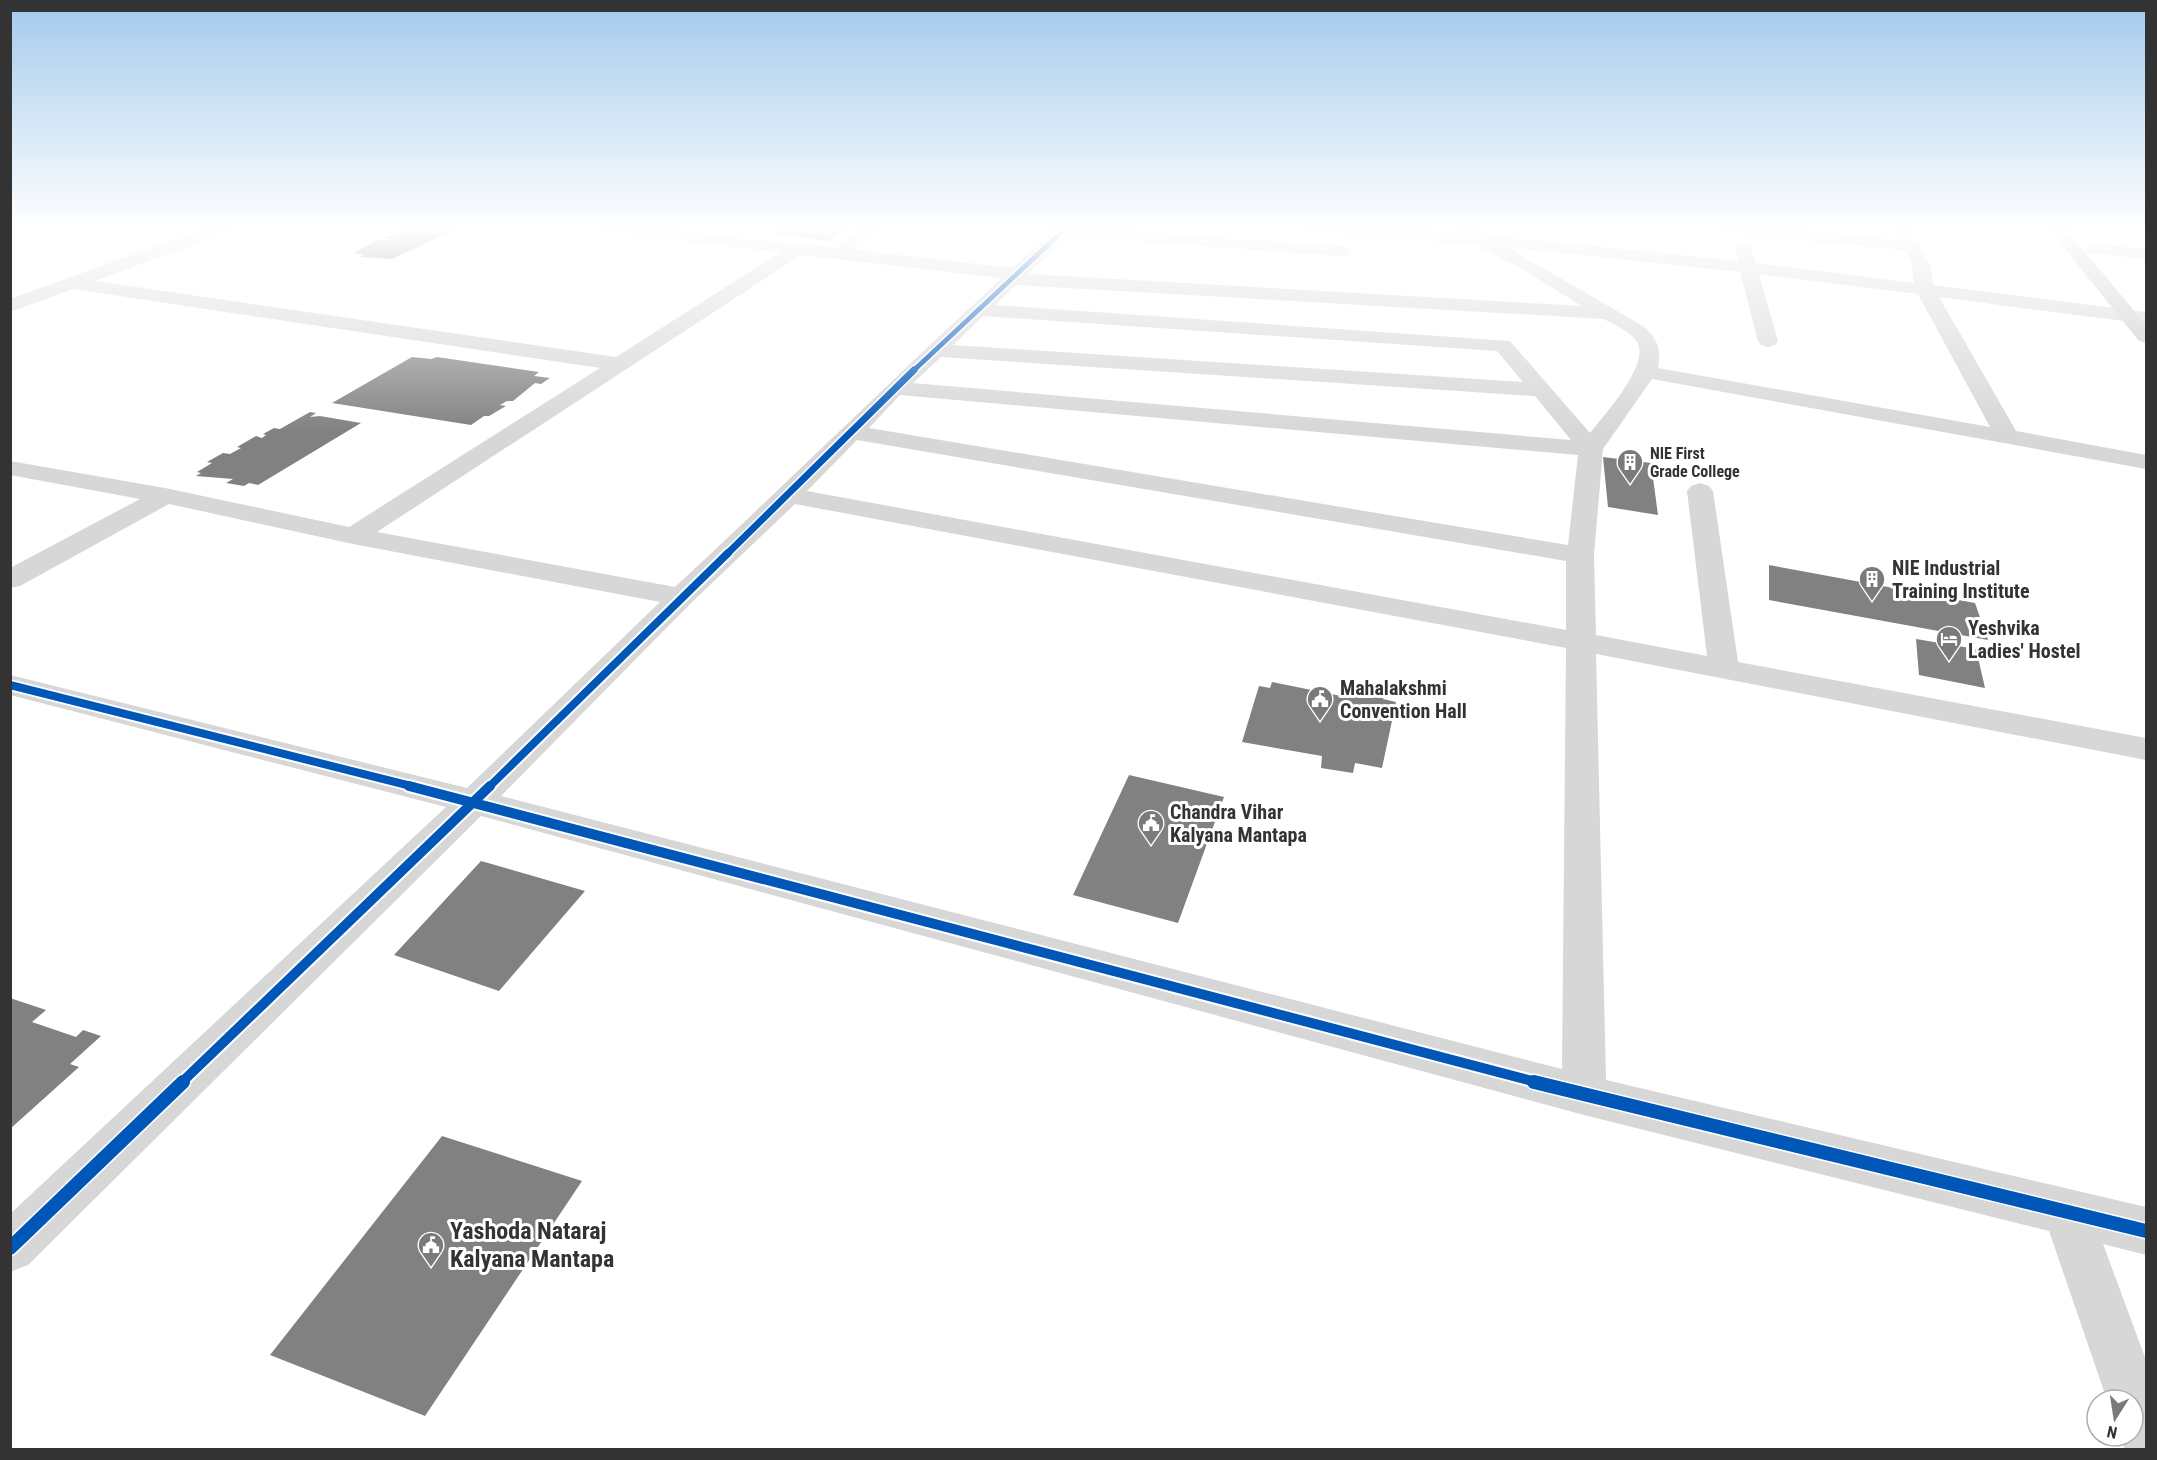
<svg xmlns="http://www.w3.org/2000/svg" width="2157" height="1460" viewBox="0 0 2157 1460" font-family="'Roboto Condensed',sans-serif">
	<style>
		.building { fill: #818181 }
		.lines { fill: none; stroke-linecap: round; stroke-linejoin: round }
		.minor { fill: #d7d7d7; fill-rule: evenodd }
		.major { fill: #cacaca; fill-rule: evenodd }
		.cycleway-far4-casing { stroke: #fff; stroke-width: 8 }
		.cycleway-far3-casing { stroke: #fff; stroke-width: 10 }
		.cycleway-far2-casing { stroke: #fff; stroke-width: 12 }
		.cycleway-far1-casing { stroke: #fff; stroke-width: 14 }
		.cycleway-casing { stroke: #fff; stroke-width: 17 }
		.cycleway-far4 { stroke: #0057b8; stroke-width: 5 }
		.cycleway-far3 { stroke: #0057b8; stroke-width: 7 }
		.cycleway-far2 { stroke: #0057b8; stroke-width: 8 }
		.cycleway-far1 { stroke: #0057b8; stroke-width: 10 }
		.cycleway { stroke: #0057b8; stroke-width: 14 }
		.labels { text-anchor: middle; dominant-baseline: central; stroke-width: 6; stroke-linejoin: round; paint-order: stroke }
		.far-poi-label { font-size: 16px; font-weight: bold; fill: #333; stroke: #fff; text-anchor: start }
		.poi-label { font-size: 20px; font-weight: bold; fill: #333; stroke: #fff; text-anchor: start }
		.near-poi-label { font-size: 24px; font-weight: bold; fill: #333; stroke: #fff; text-anchor: start }
	</style>
	<rect width="100%" height="100%" fill="#fff"/>
	<!-- building -->
	<path class="building" d="M 416,228 L 452,231 L 392,259 L 360,257 L 364,255 L 353,253 L 379,239 L 392,241 L 395,240 L 385,238 L 404,230 Z
		M 783,228 L 849,228 L 827,241 L 773,233 Z
		M 412,357 L 431,359 L 437,357 L 539,372 L 534,376 L 550,378 L 541,384 L 535,383 L 513,401 L 507,401 L 500,405 L 506,406 L 489,416 L 484,416 L 471,425 L 332,403 Z
		M 310,412 L 316,413 L 310,417 L 320,416 L 361,423 L 258,485 L 249,483 L 244,486 L 226,483 L 233,479 L 196,476 L 201,473 L 197,472 L 212,463 L 207,462 L 223,453 L 230,454 L 241,448 L 237,447 L 256,436 L 262,438 L 266,435 L 263,434 L 274,428 L 280,429 Z
		M 1603,457 L 1651,463 L 1658,515 L 1608,507 Z
		M 1769,565 L 1975,603 L 1988,640 L 1769,600 Z
		M 1916,639 L 1976,649 L 1985,688 L 1919,675 Z
		M 1272,682 L 1346,697 L 1351,684 L 1384,691 L 1383,699 L 1396,702 L 1382,768 L 1355,763 L 1353,773 L 1321,768 L 1322,756 L 1242,742 L 1259,686 L 1270,688 Z
		M 1129,775 L 1224,797 L 1178,923 L 1073,895 Z
		M 481,861 L 585,891 L 499,991 L 394,955 Z
		M 10,998 L 46,1010 L 32,1022 L 76,1037 L 83,1030 L 101,1036 L 70,1064 L 79,1067 L 10,1129 Z
		M 442,1136 L 582,1181 L 425,1416 L 270,1355 Z"/>
	<g class="lines">
		<!-- minor -->
		<path class="minor" d="M 206,228 L 229,228 L 227,232 L 95,281 L 616,357 L 781,252 L 610,233 L 604,232 L 602,228 L 653,228 L 835,248 L 864,228 L 883,228 L 855,250 L 1013,268 L 1056,228 L 1089,228 L 1341,246 L 1347,247 L 1350,251 L 1347,255 L 1341,256 L 1067,236 L 1028,274 L 1582,306 L 1519,267 L 1473,244 L 1308,233 L 1300,228 L 1383,228 L 1458,233 L 1455,228 L 1473,228 L 1482,234 L 1738,261 L 1734,247 L 1737,243 L 1749,243 L 1756,263 L 1914,283 L 1912,264 L 1904,250 L 1722,233 L 1714,228 L 1776,228 L 1898,239 L 1893,228 L 1909,228 L 1930,264 L 1933,285 L 2146,312 L 2146,324 L 1939,297 L 2016,431 L 2146,455 L 2146,469 L 1652,379 L 1603,449 L 1594,555 L 1596,635 L 1707,656 L 1687,491 L 1691,486 L 1700,483 L 1709,486 L 1713,491 L 1738,662 L 2146,738 L 2146,760 L 1596,654 L 1606,1080 L 2146,1207 L 2146,1255 L 2103,1244 L 2146,1360 L 2146,1450 L 2125,1450 L 2120,1436 L 2133,1436 L 2133,1400 L 2107,1400 L 2049,1231 L 1584,1115 L 481,816 L 28,1265 L 10,1272 L 10,1214 L 446,807 L 10,695 L 10,675 L 467,788 L 660,602 L 353,544 L 169,504 L 20,586 L 10,588 L 10,568 L 140,499 L 10,475 L 10,461 L 165,488 L 349,527 L 600,368 L 73,289 L 10,312 L 10,299 ZM 1507,247 L 1740,272 L 1758,341 L 1761,345 L 1768,347 L 1775,345 L 1778,341 L 1759,274 L 1918,294 L 1990,427 L 1658,368 C 1661,348 1658,339 1643,326 ZM 801,255 L 1002,278 C 892,379 785,485 675,587 L 377,532 ZM 1016,285 L 1604,319 C 1614,325 1633,332 1638,344 C 1648,367 1604,415 1590,433 L 1510,341 L 995,305 ZM 983,316 L 1497,351 L 1523,382 L 953,345 ZM 941,357 L 1535,396 L 1571,440 L 913,383 ZM 900,395 L 1578,455 L 1568,545 L 869,428 ZM 857,440 L 1566,561 L 1566,630 L 807,491 ZM 795,504 L 1566,648 L 1562,1069 L 501,796 L 691,603 Z
			M 2095,244 L 2146,249 L 2146,259 L 2089,253 L 2086,249 L 2089,245 Z"/>
		<!-- major -->
		<path class="major" d="M 2048,228 L 2065,228 L 2146,325 L 2146,343 L 2139,341 Z"/>
		<!-- cycleway-far4 casing -->
		<g class="cycleway-far4-casing">
			<path id="cycleway-far4" d="M 912,372 L 1066,228"/>
		</g>
		<!-- cycleway-far3 casing -->
		<g class="cycleway-far3-casing">
			<path id="cycleway-far3" d="M 726,555 L 914,370"/>
		</g>
		<!-- cycleway-far2 casing -->
		<g class="cycleway-far2-casing">
			<path id="cycleway-far2" d="M 10,685 L 415,787
				M 489,787 L 728,553"/>
		</g>
		<!-- cycleway-far1 casing -->
		<g class="cycleway-far1-casing">
			<path id="cycleway-far1" d="M 409,786 L 1540,1083
				M 181,1083 L 490,786"/>
		</g>
		<!-- cycleway casing -->
		<g class="cycleway-casing">
			<path id="cycleway" d="M 1534,1082 L 2146,1231
				M 10,1248 L 183,1082"/>
		</g>
		<!-- cycleway-far4 -->
		<use href="#cycleway-far4" class="cycleway-far4"/>
		<!-- cycleway-far3 -->
		<use href="#cycleway-far3" class="cycleway-far3"/>
		<!-- cycleway-far2 -->
		<use href="#cycleway-far2" class="cycleway-far2"/>
		<!-- cycleway-far1 -->
		<use href="#cycleway-far1" class="cycleway-far1"/>
		<!-- cycleway -->
		<use href="#cycleway" class="cycleway"/>
	</g>
	<!-- sky -->
	<linearGradient id="sky" x2="0" y2="1"><stop stop-color="#a3caec"/><stop offset="0.53" stop-color="#fff"/><stop offset="1" stop-color="#fff" stop-opacity="0"/></linearGradient>
	<rect width="2157" height="432" fill="url(#sky)"/>
	<!-- icons -->
	<defs>
		<g id="building-pin" transform="scale(1.35)"><path d="M0 17L-7.5 6A9.5 9.5 0 1 1 7.5 6Z" fill="#7a7a7a" stroke="#fff"/><path d="M-4-6H4V6H1V3H-1V6H-4ZM-2.5-4.3h1.7v1.8h-1.7ZM.8-4.3h1.7v1.8H.8ZM-2.5-1h1.7V.8h-1.7ZM.8-1h1.7V.8H.8Z" fill="#fff"/></g>
		<g id="hotel-pin" transform="scale(1.35)"><path d="M0 17L-7.5 6A9.5 9.5 0 1 1 7.5 6Z" fill="#7a7a7a" stroke="#fff"/><path d="M-6-4.5h1.5V1H6V5H4.5V3h-9V5H-6ZM-4 0a1.8 1.8 0 1 1 3.6 0ZM.5 0V-2.5h3Q6-2.5 6 0Z" fill="#fff"/></g>
		<g id="civic-pin" transform="scale(1.35)"><path d="M0 17L-7.5 6A9.5 9.5 0 1 1 7.5 6Z" fill="#7a7a7a" stroke="#fff"/><path d="M-.6-6.5H3V-4.5H.6V-3L4-1V1h2V6H-6V1h2V-1L-.6-3ZM-1.2 2.5V6h2.4V2.5Z" fill="#fff"/></g>
	</defs>
	<g fill-rule="evenodd">
		<use href="#building-pin" x="1630" y="462"/>
		<use href="#building-pin" x="1872" y="579"/>
		<use href="#hotel-pin" x="1949" y="639"/>
		<use href="#civic-pin" x="1320" y="699"/>
		<use href="#civic-pin" x="1151" y="823"/>
		<use href="#civic-pin" x="431" y="1245"/>
	</g>
	<g class="labels">
		<!-- far-poi labels -->
		<g class="far-poi-label">
			<text x="1650" y="453">NIE First<tspan x="1650" dy="18">Grade College</tspan></text>
		</g>
		<!-- poi labels -->
		<g class="poi-label">
			<text x="1892" y="568">NIE Industrial<tspan x="1892" dy="23">Training Institute</tspan></text>
			<text x="1968" y="628">Yeshvika<tspan x="1968" dy="23">Ladies' Hostel</tspan></text>
			<text x="1340" y="688">Mahalakshmi<tspan x="1340" dy="23">Convention Hall</tspan></text>
			<text x="1170" y="812">Chandra Vihar<tspan x="1170" dy="23">Kalyana Mantapa</tspan></text>
		</g>
		<!-- near-poi labels -->
		<g class="near-poi-label">
			<text x="450" y="1231">Yashoda Nataraj<tspan x="450" dy="28">Kalyana Mantapa</tspan></text>
		</g>
	</g>
	<!-- border -->
	<rect width="2157" height="1460" fill="none" stroke="#333333" stroke-width="24"/>
	<!-- north arrow -->
	<g transform="translate(2115 1418) rotate(192)"><circle r="28" fill="#ffffff" stroke="#adadad" stroke-width="1.5"/>
	<path d="M0-4.5L10 22L0 15L-10 22Z" fill="#7a7a7a"/>
	<text y="-9" font-size="16" font-weight="bold" text-anchor="middle" fill="#333333">N</text>
	</g>
</svg>
